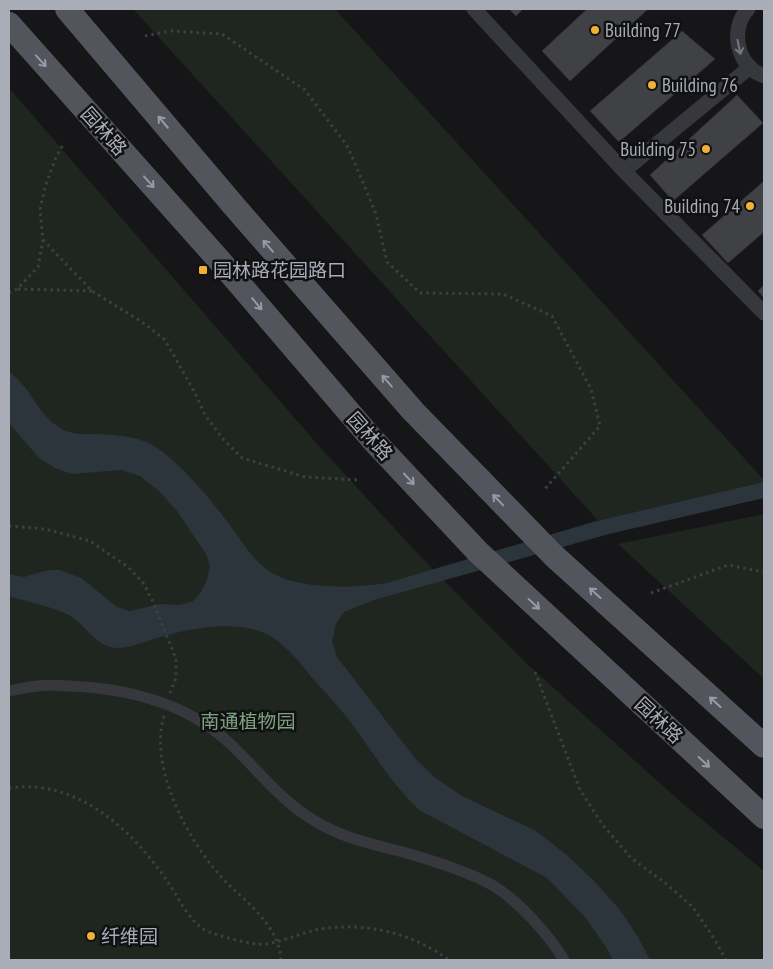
<svg xmlns="http://www.w3.org/2000/svg" width="773" height="969" viewBox="0 0 773 969" font-family="'PT Sans Narrow','Noto Sans SC',sans-serif">
	<style>
		.green { fill: #1e261f }
		.water { fill: #2c353c }
		.building { fill: #404145; stroke: #303034 }
		.lines { fill: none; stroke-linecap: round; stroke-linejoin: round }
		.path { stroke: #3d3f44; stroke-width: 3; stroke-dasharray: 2.5 4; stroke-linecap: butt }
		.pedestrian { stroke: #37383d; stroke-width: 11 }
		.minor { stroke: #37383d; stroke-width: 15 }
		.primary { stroke: #53555c; stroke-width: 24 }
		.oneway { stroke: #757881 }
		.oneway2 { stroke: #979ba6 }
		.poi-dot { fill: #f2b134; stroke: #111113; stroke-width: 2 }
		.labels { text-anchor: middle; dominant-baseline: central; stroke-width: 5; stroke-linejoin: round; paint-order: stroke }
		.poi-label { font-size: 19px; fill: #a8adb8; stroke: #111113; text-anchor: start }
		.street-label { font-size: 19px; fill: #a8adb8; stroke: #111113 }
		.park-label { font-size: 19px; fill: #7fa381; stroke: #111113 }
	</style>
	<rect width="100%" height="100%" fill="#161618"/>
	<!-- green -->
	<path class="green" d="M 133,9 L 335,9 L 764,480 L 764,494 L 603,526 Z
		M 9,88 L 318,445 L 418,554 L 527,664 L 682,803 L 764,871 L 764,960 L 9,960 Z
		M 764,514 L 764,679 L 618,544 Z"/>
	<!-- water -->
	<path class="water" d="M 9,371 C 15,377 22,383 27,390 C 37,404 46,421 62,429 C 73,435 84,434 95,434 C 120,435 143,436 163,452 C 189,473 212,501 232,528 C 243,543 255,563 272,573 C 302,590 354,588 387,583 L 593,522 L 764,482 L 764,498 L 609,534 L 374,600 L 344,612 L 336,624 L 332,641 L 337,657 L 414,757 L 434,777 L 462,796 L 536,831 L 568,856 L 595,882 L 620,910 L 638,937 L 650,960 L 613,960 L 606,947 L 585,917 L 547,878 L 419,810 C 391,783 372,751 349,720 C 338,706 326,693 314,680 C 302,665 290,650 275,639 C 245,617 190,628 157,638 C 147,641 126,649 116,648 C 93,645 85,623 67,614 C 49,606 28,602 9,596 L 9,574 L 24,577 L 48,570 L 60,570 L 81,578 L 117,607 L 130,611 L 160,604 L 180,605 L 193,601 L 201,592 L 207,580 L 210,566 L 206,554 L 177,511 L 159,491 L 140,476 L 121,470 L 72,474 L 55,468 L 39,458 L 9,423 Z"/>
	<!-- building -->
	<path class="building" d="M 509,9 L 523,9 L 516,16 Z
		M 587,9 L 648,9 L 570,81 L 542,51 Z
		M 682,31 L 715,59 L 619,142 L 590,111 Z
		M 737,95 L 763,123 L 673,201 L 650,175 Z
		M 764,181 L 764,232 L 728,263 L 702,235 Z
		M 764,285 L 764,298 L 758,291 Z"/>
	<g class="lines">
		<!-- path -->
		<path class="path" d="M 145,36 L 171,31 L 222,34 L 305,90 L 348,147 L 376,214 L 387,262 L 420,293 L 503,294 L 552,316 L 591,389 L 600,426 L 544,490
			M 43,240 L 92,291 L 145,324 L 165,340 L 195,393 L 205,415 L 223,439 L 242,458 L 305,477 L 358,480
			M 18,289 L 92,291
			M 9,293 L 17,289 L 38,267 L 43,240 L 40,210 L 45,187 L 56,157 L 64,143
			M 9,526 L 45,529 L 90,541 L 128,567 L 144,584 L 153,602 L 176,659 L 176,678 L 170,693
			M 651,593 L 728,565 L 764,572
			M 535,672 L 580,790 L 602,824 L 631,858 L 664,882 L 693,907 L 715,940 L 726,960
			M 164,716 C 148,770 191,847 228,884 C 250,905 279,927 281,960
			M 9,788 C 76,778 132,829 167,881 C 178,896 187,918 203,929 C 214,935 254,946 265,944 C 287,941 306,930 328,928 C 371,923 415,935 449,960"/>
		<!-- pedestrian -->
		<path class="pedestrian" d="M 9,691 C 19,689 28,687 38,686 C 48,684 59,686 69,686 C 124,688 183,702 226,740 C 255,766 280,801 315,821 C 342,838 372,844 403,852 C 431,860 467,871 492,885 C 518,900 549,935 564,960"/>
		<!-- minor -->
		<path class="minor" d="M 474,9 L 624,171 L 764,313
			M 748,9 C 729,29 737,67 764,76
			M 624,171 L 750,67"/>
		<!-- primary -->
		<path class="primary" d="M 67,9 L 234,206 L 413,411 L 553,555 L 764,746
			M 9,24 L 219,260 L 372,439 L 478,552 L 764,817"/>
	</g>
	<!-- one-way arrows -->
	<defs><path id="oneway-shaft" d="M-6 0H5M1.5-3L5.5 0L1.5 3" fill="none" stroke-width="1.6" stroke-linecap="round" stroke-linejoin="round" transform="scale(1.25)"/></defs>
	<use class="oneway" href="#oneway-shaft" transform="translate(739 47) rotate(78)"/>
	<g class="oneway2">
		<use href="#oneway-shaft" transform="translate(41 61) rotate(48)"/>
		<use href="#oneway-shaft" transform="translate(163 122) rotate(-130)"/>
		<use href="#oneway-shaft" transform="translate(149 182) rotate(48)"/>
		<use href="#oneway-shaft" transform="translate(268 246) rotate(-131)"/>
		<use href="#oneway-shaft" transform="translate(257 304) rotate(50)"/>
		<use href="#oneway-shaft" transform="translate(387 381) rotate(-131)"/>
		<use href="#oneway-shaft" transform="translate(409 479) rotate(47)"/>
		<use href="#oneway-shaft" transform="translate(498 500) rotate(-134)"/>
		<use href="#oneway-shaft" transform="translate(595 593) rotate(-138)"/>
		<use href="#oneway-shaft" transform="translate(534 604) rotate(43)"/>
		<use href="#oneway-shaft" transform="translate(715 702) rotate(-138)"/>
		<use href="#oneway-shaft" transform="translate(704 762) rotate(43)"/>
	</g>
	<!-- markers -->
	<g class="poi-dot">
		<circle cx="595" cy="30" r="5"/>
		<circle cx="652" cy="85" r="5"/>
		<circle cx="706" cy="149" r="5"/>
		<circle cx="750" cy="206" r="5"/>
		<rect x="198" y="265" width="10" height="10" rx="2.5"/>
		<circle cx="91" cy="936" r="5"/>
	</g>
	<g class="labels">
		<!-- poi labels -->
		<g class="poi-label">
			<text x="605" y="30">Building 77</text>
			<text x="662" y="85">Building 76</text>
			<text x="696" y="149" text-anchor="end">Building 75</text>
			<text x="740" y="206" text-anchor="end">Building 74</text>
			<text x="213" y="270">园林路花园路口</text>
			<text x="101" y="936">纤维园</text>
		</g>
		<!-- street labels -->
		<g class="street-label">
			<text transform="translate(104 131) rotate(48)">园林路</text>
			<text transform="translate(370 436) rotate(48)">园林路</text>
			<text transform="translate(659 720) rotate(43)">园林路</text>
		</g>
		<!-- park labels -->
		<g class="park-label">
			<text x="248" y="721">南通植物园</text>
		</g>
	</g>
	<!-- border -->
	<rect width="773" height="969" fill="none" stroke="#a8adb8" stroke-width="20"/>
</svg>
